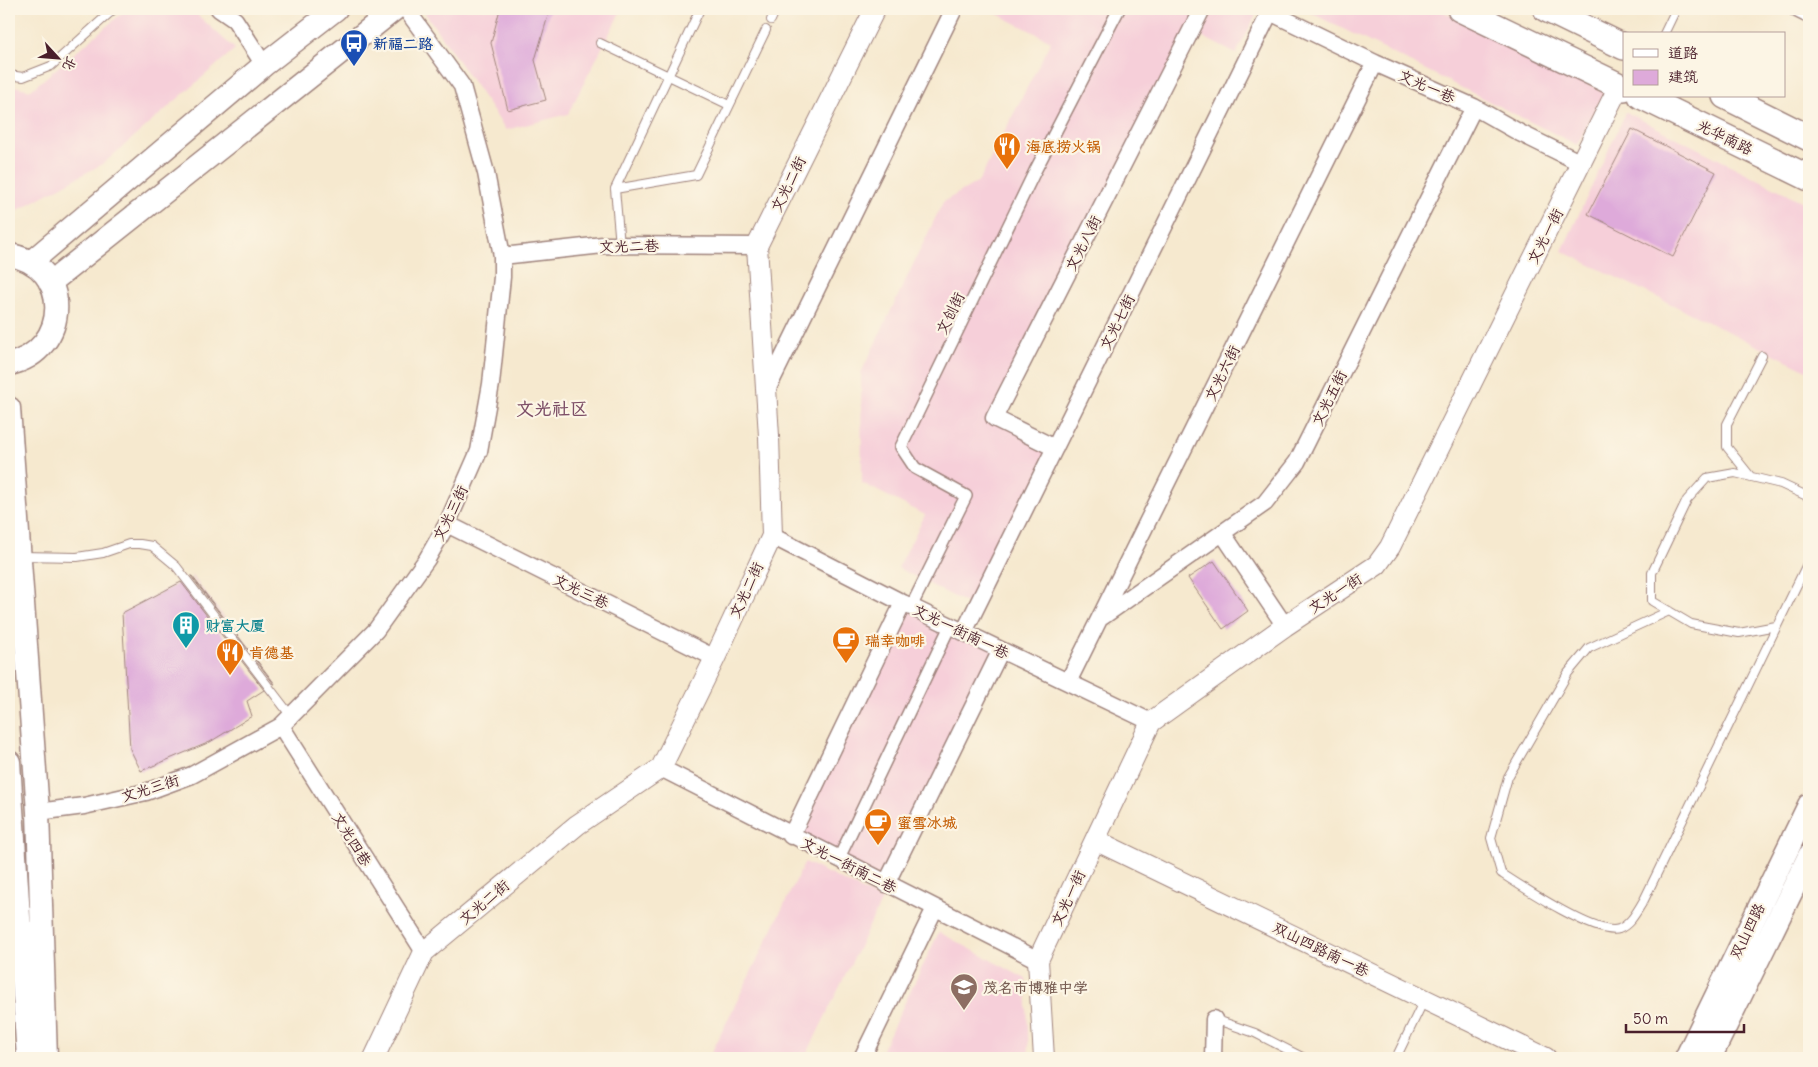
<svg xmlns="http://www.w3.org/2000/svg" width="1818" height="1067" viewBox="0 0 1818 1067" font-family="Delius,'LXGW WenKai TC',sans-serif">
	<style>
		.built { fill: #f6cfd9 }
		.building { fill: #deaada }
		.lines { fill: none; stroke-linecap: round; stroke-linejoin: round }
		.service-casing { stroke: #a0847d; stroke-width: 10 }
		.pedestrian-casing { stroke: #a0847d; stroke-width: 14 }
		.minor-casing { stroke: #a0847d; stroke-width: 19 }
		.tertiary-casing { stroke: #a0847d; stroke-width: 22 }
		.secondary-casing { stroke: #a0847d; stroke-width: 25 }
		.primary-casing { stroke: #a0847d; stroke-width: 28 }
		.service { stroke: #fff; stroke-width: 8 }
		.pedestrian { stroke: #fff; stroke-width: 11 }
		.minor { stroke: #fff; stroke-width: 16 }
		.tertiary { stroke: #fff; stroke-width: 20 }
		.secondary { stroke: #fff; stroke-width: 22 }
		.primary { stroke: #fff; stroke-width: 25 }
		.labels { text-anchor: middle; dominant-baseline: central; stroke-width: 4.5; stroke-linejoin: round; paint-order: stroke }
		.transit-label { font-size: 15px; font-weight: bold; fill: #164399; stroke: #fcf5e5; text-anchor: start }
		.street-label { font-size: 15px; fill: #4a1f2b; stroke: #fcf5e5 }
		.food-label { font-size: 15px; font-weight: bold; fill: #c56008; stroke: #fcf5e5; text-anchor: start }
		.culture-label { font-size: 15px; font-weight: bold; fill: #0d838f; stroke: #fcf5e5; text-anchor: start }
		.education-label { font-size: 15px; font-weight: bold; fill: #785e54; stroke: #fcf5e5; text-anchor: start }
		.quarter-label { font-size: 18px; font-weight: bold; fill: #7e5068; stroke: #fcf5e5 }
	</style>
	<rect width="100%" height="100%" fill="#fcf5e5"/>
	<filter id="ink" filterUnits="userSpaceOnUse"><feTurbulence type="fractalNoise" baseFrequency=".02" numOctaves="2"/><feDisplacementMap in="SourceGraphic" scale="10" xChannelSelector="R" yChannelSelector="G"/><feConvolveMatrix kernelMatrix="1 2 1 2 8 2 1 2 1" color-interpolation-filters="sRGB"/></filter>
	<filter id="wash" filterUnits="userSpaceOnUse"><feTurbulence type="fractalNoise" baseFrequency=".0096" numOctaves="4" result="noise"/><feDisplacementMap in="SourceGraphic" scale="20" xChannelSelector="R" yChannelSelector="G"/><feGaussianBlur stdDeviation="1.12" result="paint"/><feColorMatrix in="noise" values="0 0 0 0 0 0 0 0 0 0 0 0 0 0 0 0 0 1.4 0 .05"/><feComposite in="paint" operator="in"/></filter>
	<g filter="url(#wash)">
		<rect width="100%" height="100%" fill="#f6e9cf"/>
		<!-- built -->
		<path class="built" d="M 127,9 L 191,9 L 235,49 L 104,163 L 9,215 L 9,85 L 31,90 Z
			M 431,9 L 622,9 L 568,114 L 506,130 L 425,13 Z
			M 987,9 L 1202,9 L 994,417 L 1055,448 L 976,608 L 898,568 L 925,515 L 862,483 L 861,373 L 943,202 L 979,181 L 1051,41 Z
			M 1214,9 L 1259,9 L 1236,54 L 1201,36 Z
			M 1303,9 L 1438,9 L 1604,92 L 1577,145 Z
			M 1626,112 L 1809,205 L 1809,371 L 1562,251 Z
			M 903,603 L 1001,650 L 886,884 L 791,836 Z
			M 805,862 L 882,900 L 805,1058 L 709,1058 Z
			M 939,932 L 1026,979 L 1029,1058 L 878,1058 Z"/>
		<g id="blocks">
			<!-- building -->
			<path class="building" d="M 500,9 L 550,9 L 535,60 L 546,100 L 508,110 L 491,43 Z
				M 1632,129 L 1716,172 L 1673,257 L 1588,214 Z
				M 1214,561 L 1248,611 L 1223,629 L 1188,578 Z
				M 191,576 L 192,576 L 275,684 L 274,684 Z
				M 181,582 L 264,690 L 247,701 L 252,716 L 210,742 L 141,771 L 130,749 L 122,613 Z"/>
		</g>
	</g>
	<g filter="url(#ink)">
		<use href="#blocks" fill-opacity="0" stroke="#a0847d" stroke-width="1"/>
		<g class="lines">
			<!-- service casing -->
			<g class="service-casing">
				<path id="service" d="M 771,20 L 776,9
					M 1664,34 L 1676,9
					M 600,43 L 729,105
					M 9,75 L 23,77 L 51,66 L 114,9
					M 615,189 L 700,9
					M 620,245 L 615,189 L 696,175 L 766,30
					M 1751,477 L 1727,447 L 1727,424 L 1762,356
					M 21,556 L 77,557 L 103,553 L 129,544 L 140,544 L 152,546 L 176,566 L 291,716
					M 1669,611 L 1589,648 L 1568,673 L 1508,777 L 1491,838 L 1501,873 C 1521,886 1598,937 1619,929 C 1631,924 1637,911 1644,900 L 1809,560
					M 1776,626 L 1739,633 L 1691,624 L 1652,601 L 1652,573 L 1687,500 L 1707,478 L 1735,473 L 1781,484 L 1809,497
					M 1214,1019 L 1255,1033 L 1304,1058
					M 1396,1058 L 1424,1000"/>
			</g>
			<!-- pedestrian casing -->
			<g class="pedestrian-casing">
				<path id="pedestrian" d="M 911,607 L 966,496 L 915,468 L 901,447 L 1035,171 L 1119,9
					M 838,860 L 950,626"/>
			</g>
			<!-- minor casing -->
			<g class="minor-casing">
				<path id="minor" d="M 219,9 L 235,20 L 264,65
					M 1797,9 L 1809,15
					M 502,256 L 603,245 L 757,246
					M 766,392 L 954,9
					M 1055,448 L 994,418 L 1202,9
					M 447,524 L 715,658
					M 1223,534 L 1285,626
					M 772,536 L 903,603 L 1151,722
					M 1102,617 L 1265,503 L 1297,462 L 1474,107
					M 964,632 L 1270,12 L 1375,63 L 1474,107 L 1520,133 L 1581,163
					M 1068,682 L 1375,63
					M 281,726 L 424,952
					M 661,768 L 1038,960
					M 38,812 L 84,806 L 146,792 L 192,775 L 281,726 L 376,630 L 427,559 L 447,524 L 479,451 L 491,384 L 502,277 L 502,256 L 486,173 L 462,86 L 406,9
					M 791,836 L 903,603
					M 886,884 L 1001,650
					M 862,1058 L 935,908
					M 1213,1058 L 1214,1019"/>
			</g>
			<!-- tertiary casing -->
			<g class="tertiary-casing">
				<path id="tertiary" d="M 1095,840 L 1546,1058
					M 374,1058 L 424,952 L 577,825 L 661,768 L 715,658 L 772,536 L 769,436 L 757,246 L 875,9
					M 1044,1058 L 1038,960 L 1151,722 L 1285,626 L 1377,565 L 1390,547 L 1619,86"/>
			</g>
			<!-- secondary casing -->
			<g class="secondary-casing">
				<path id="secondary" d="M 9,255 C 73,264 71,351 9,364
					M 31,262 L 264,65 L 336,9
					M 50,283 L 395,9
					M 9,408 L 38,812 L 46,1058
					M 9,762 L 28,1058
					M 1686,1058 L 1809,805
					M 1710,1058 L 1809,856"/>
			</g>
			<!-- primary casing -->
			<g class="primary-casing">
				<path id="primary" d="M 1460,9 L 1624,88
					M 1546,9 L 1624,47
					M 1641,96 L 1809,178
					M 1725,96 L 1809,138"/>
			</g>
			<!-- service -->
			<use href="#service" class="service"/>
			<!-- pedestrian -->
			<use href="#pedestrian" class="pedestrian"/>
			<!-- minor -->
			<use href="#minor" class="minor"/>
			<!-- tertiary -->
			<use href="#tertiary" class="tertiary"/>
			<!-- secondary -->
			<use href="#secondary" class="secondary"/>
			<!-- primary -->
			<use href="#primary" class="primary"/>
		</g>
	</g>
	<!-- icons -->
	<defs>
		<g id="bus-pin" transform="scale(1.4375)"><path d="M0 17L-7.5 6A9.5 9.5 0 1 1 7.5 6Z" fill="#1a4fb4" stroke="#fcf5e5"/><path d="M-5-6H5V4H4V6H2V4H-2V6H-4V4H-5ZM-3.5-4V0h7V-4ZM-3.5 1.2v1.5H-2V1.2ZM2 1.2v1.5H3.5V1.2Z" fill="#fff"/></g>
		<g id="restaurant-pin" transform="scale(1.4375)"><path d="M0 17L-7.5 6A9.5 9.5 0 1 1 7.5 6Z" fill="#e8710a" stroke="#fcf5e5"/><path d="M-5-6h1v4h1v-4h1v4h1v-4h1v5L-1.5 .5V6h-2V.5L-5-1ZM5-6V6H3V1.5H1.5Q1.5-4 5-6Z" fill="#fff"/></g>
		<g id="building-pin" transform="scale(1.4375)"><path d="M0 17L-7.5 6A9.5 9.5 0 1 1 7.5 6Z" fill="#0f9aa8" stroke="#fcf5e5"/><path d="M-4-6H4V6H1V3H-1V6H-4ZM-2.5-4.3h1.7v1.8h-1.7ZM.8-4.3h1.7v1.8H.8ZM-2.5-1h1.7V.8h-1.7ZM.8-1h1.7V.8H.8Z" fill="#fff"/></g>
		<g id="cafe-pin" transform="scale(1.4375)"><path d="M0 17L-7.5 6A9.5 9.5 0 1 1 7.5 6Z" fill="#e8710a" stroke="#fcf5e5"/><path d="M-5.5-4.5H6V0H3Q3 3.5 0 3.5H-2.5Q-5.5 3.5-5.5 0ZM3-3.2v2h1.7v-2ZM-6 4.5H4V6H-6Z" fill="#fff"/></g>
		<g id="school-pin" transform="scale(1.4375)"><path d="M0 17L-7.5 6A9.5 9.5 0 1 1 7.5 6Z" fill="#8d6e63" stroke="#fcf5e5"/><path d="M0-5L7-2L0 1L-7-2ZM-4 1L0 2.5L4 1V4Q0 6-4 4Z" fill="#fff"/></g>
	</defs>
	<g fill-rule="evenodd">
		<use href="#bus-pin" x="354" y="43"/>
		<use href="#restaurant-pin" x="1007" y="146"/>
		<use href="#building-pin" x="186" y="625"/>
		<use href="#cafe-pin" x="846" y="640"/>
		<use href="#restaurant-pin" x="230" y="652"/>
		<use href="#cafe-pin" x="878" y="822"/>
		<use href="#school-pin" x="964" y="987"/>
	</g>
	<g class="labels">
		<!-- transit labels -->
		<g class="transit-label">
			<text x="373" y="43">新福二路</text>
		</g>
		<!-- street labels -->
		<g class="street-label">
			<text transform="translate(1427 86) rotate(24)">文光一巷</text>
			<text transform="translate(1725 137) rotate(26)">光华南路</text>
			<text transform="translate(788 184) rotate(-64)">文光二街</text>
			<text transform="translate(1545 236) rotate(-63)">文光一街</text>
			<text transform="translate(1083 243) rotate(-63)">文光八街</text>
			<text transform="translate(629 246) rotate(-1)">文光二巷</text>
			<text transform="translate(950 313) rotate(-64)">文创街</text>
			<text transform="translate(1117 322) rotate(-64)">文光七街</text>
			<text transform="translate(1222 373) rotate(-64)">文光六街</text>
			<text transform="translate(1329 398) rotate(-64)">文光五街</text>
			<text transform="translate(450 513) rotate(-64)">文光三街</text>
			<text transform="translate(746 590) rotate(-65)">文光二街</text>
			<text transform="translate(581 591) rotate(26)">文光三巷</text>
			<text transform="translate(1335 593) rotate(-33)">文光一街</text>
			<text transform="translate(961 631) rotate(26)">文光一街南一巷</text>
			<text transform="translate(150 788) rotate(-17)">文光三街</text>
			<text transform="translate(352 839) rotate(58)">文光四巷</text>
			<text transform="translate(849 865) rotate(27)">文光一街南二巷</text>
			<text transform="translate(1068 898) rotate(-65)">文光一街</text>
			<text transform="translate(484 902) rotate(-40)">文光二街</text>
			<text transform="translate(1747 931) rotate(-64)">双山四路</text>
			<text transform="translate(1321 949) rotate(26)">双山四路南一巷</text>
		</g>
		<!-- food labels -->
		<g class="food-label">
			<text x="1026" y="146">海底捞火锅</text>
			<text x="865" y="640">瑞幸咖啡</text>
			<text x="249" y="652">肯德基</text>
			<text x="897" y="822">蜜雪冰城</text>
		</g>
		<!-- culture labels -->
		<g class="culture-label">
			<text x="205" y="625">财富大厦</text>
		</g>
		<!-- education labels -->
		<g class="education-label">
			<text x="983" y="987">茂名市博雅中学</text>
		</g>
		<!-- quarter labels -->
		<g class="quarter-label">
			<text x="552" y="408">文光社区</text>
		</g>
	</g>
	<!-- margin -->
	<rect width="1818" height="1067" fill="none" stroke="#fcf5e5" stroke-width="30"/>
	<!-- legend -->
	<rect x="1623" y="32" width="162" height="65" fill="#fcf5e5" stroke="#b59f9b"/>
	<rect x="1633" y="49" width="25" height="8" fill="#ffffff" stroke="#b59f9b"/>
	<text x="1668" y="58" font-size="15" fill="#4a1f2b">道路</text>
	<rect x="1633" y="70" width="25" height="15" fill="#deaada" stroke="#b59f9b"/>
	<text x="1668" y="82" font-size="15" fill="#4a1f2b">建筑</text>
	<!-- north arrow -->
	<g transform="translate(58 58) rotate(116)" stroke="#fcf5e5" stroke-width="4" paint-order="stroke">
	<path d="M0-4L9 19L0 12L-9 19Z" fill="#4a1f2b"/>
	<text y="-8" font-size="14" font-weight="bold" text-anchor="middle" fill="#4a1f2b">北</text>
	</g>
	<!-- scale -->
	<path d="M1626 1024v8h118v-8" fill="none" stroke="#4a1f2b" stroke-width="2.5"/>
	<text x="1633" y="1024" font-size="15" fill="#4a1f2b" stroke="#fcf5e5" stroke-width="4" paint-order="stroke">50 m</text>
</svg>
